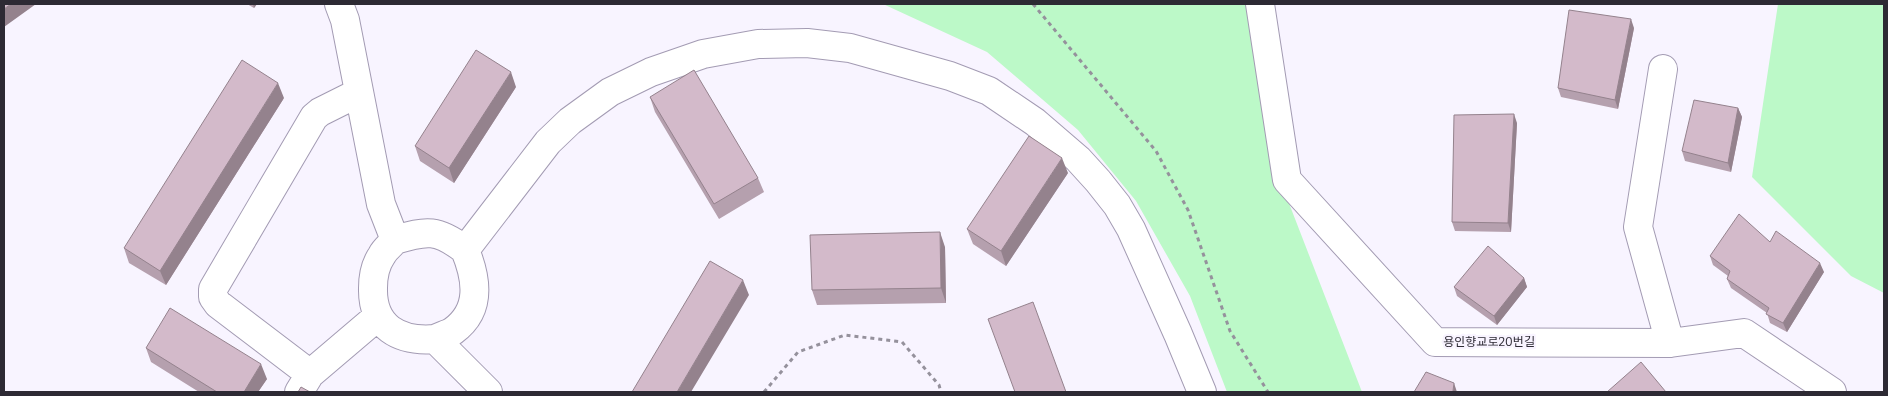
<svg xmlns="http://www.w3.org/2000/svg" width="1888" height="396" viewBox="0 0 1888 396" font-family="Bitter,'Noto Sans KR',serif">
	<style>
		.green { fill: #bcf9c8 }
		.lines { fill: none; stroke-linecap: round; stroke-linejoin: round }
		.minor-casing { stroke: #a39bb3; stroke-width: 30 }
		.path { stroke: #95919c; stroke-width: 3; stroke-dasharray: 4 4; stroke-linecap: butt }
		.minor { stroke: #fff; stroke-width: 28 }
		.wall { fill: #b5a0ae }
		.shaded-wall { fill: #94828d }
		.building { fill: #d3baca; stroke: #94828d }
		.labels { text-anchor: middle; dominant-baseline: central; stroke-width: 4.5; stroke-linejoin: round; paint-order: stroke }
		.street-label { font-size: 12px; fill: #2d2a34; stroke: #f8f4ff }
	</style>
	<rect width="100%" height="100%" fill="#f8f4ff"/>
	<!-- green -->
	<path class="green" d="M 883,4 L 1254,4 L 1280,180 L 1362,392 L 1227,392 L 1190,296 L 1136,201 L 1078,130 L 987,52 Z
		M 1778,4 L 1884,4 L 1884,293 L 1851,276 L 1752,177 Z"/>
	<g class="lines">
		<!-- minor casing -->
		<g class="minor-casing">
			<path id="minor" d="M 339,4 L 345,20 L 381,204 L 395,240 C 391,245 385,249 382,255 C 375,265 373,276 373,288 C 372,327 399,342 435,339 L 488,392
				M 1260,4 L 1287,180 L 1435,342 L 1670,343 L 1744,333 L 1832,392
				M 1663,69 L 1638,227 L 1670,343
				M 395,240 C 427,230 438,229 465,250 L 548,142 L 570,121 L 610,92 L 651,72 L 703,54 L 758,44 L 807,43 L 850,48 L 950,76 L 989,91 L 1035,122 L 1078,159 L 1098,181 L 1117,205 L 1131,229 L 1178,334 L 1202,392
				M 435,339 C 441,336 448,334 453,331 C 482,310 477,279 465,250
				M 310,374 L 218,304 L 213,297 L 213,289 L 314,117 L 320,112 L 358,93
				M 299,392 L 310,374 L 377,317"/>
		</g>
		<!-- path -->
		<path class="path" d="M 1033,4 L 1156,151 L 1188,210 L 1230,331 L 1268,392
			M 764,392 L 798,352 L 845,335 L 902,342 L 939,385 L 941,392"/>
		<!-- minor -->
		<use href="#minor" class="minor"/>
	</g>
	<!-- wall -->
	<path class="wall" d="M 247,4 L 257,4 L 254,8 Z
		M 1634,28 L 1618,109 L 1561,97 L 1558,88 Z
		M 516,87 L 454,183 L 420,161 L 415,146 Z
		M 650,97 L 758,178 L 764,192 L 719,219 L 655,112 Z
		M 284,98 L 166,285 L 129,263 L 124,248 Z
		M 1738,108 L 1742,117 L 1731,172 L 1685,161 L 1682,151 Z
		M 1517,123 L 1511,232 L 1455,231 L 1452,222 Z
		M 1068,173 L 1006,266 L 973,244 L 967,229 Z
		M 1770,242 L 1824,272 L 1787,332 L 1770,323 L 1767,313 L 1731,288 L 1727,279 L 1728,276 L 1713,265 L 1710,256 Z
		M 945,247 L 946,303 L 817,305 L 812,290 Z
		M 1524,278 L 1527,287 L 1497,325 L 1457,296 L 1454,287 Z
		M 146,348 L 267,379 L 258,392 L 199,392 L 151,362 Z"/>
	<!-- shaded-wall -->
	<path class="shaded-wall" d="M 11,4 L 36,4 L 4,27 L 4,9 Z
		M 253,4 L 257,4 L 254,8 Z
		M 1631,19 L 1634,28 L 1618,109 L 1615,100 Z
		M 511,72 L 516,87 L 454,183 L 449,168 Z
		M 278,83 L 284,98 L 166,285 L 160,271 Z
		M 1738,108 L 1742,117 L 1731,172 L 1728,163 Z
		M 1514,114 L 1517,123 L 1511,232 L 1508,223 Z
		M 1062,158 L 1068,173 L 1006,266 L 1001,251 Z
		M 940,232 L 945,247 L 946,303 L 941,288 Z
		M 1820,263 L 1824,272 L 1787,332 L 1783,323 Z
		M 1524,278 L 1527,287 L 1497,325 L 1494,316 Z
		M 743,280 L 749,295 L 691,392 L 677,392 Z
		M 261,364 L 267,379 L 258,392 L 244,392 Z
		M 1454,383 L 1457,392 L 1453,392 L 1453,391 Z"/>
	<!-- building -->
	<path class="building" d="M 4,4 L 11,4 L 4,9 Z
		M 1569,10 L 1631,19 L 1615,100 L 1558,88 Z
		M 476,50 L 511,72 L 449,168 L 415,146 Z
		M 242,60 L 278,83 L 160,271 L 124,248 Z
		M 694,70 L 758,178 L 714,204 L 650,97 Z
		M 1694,100 L 1738,108 L 1728,163 L 1682,151 Z
		M 1514,114 L 1508,223 L 1452,222 L 1454,115 Z
		M 1029,136 L 1062,158 L 1001,251 L 967,229 Z
		M 1739,214 L 1770,242 L 1776,231 L 1820,263 L 1783,323 L 1766,314 L 1769,308 L 1727,279 L 1730,271 L 1710,256 Z
		M 940,232 L 941,288 L 812,290 L 810,235 Z
		M 1488,246 L 1524,278 L 1494,316 L 1454,287 Z
		M 710,261 L 743,280 L 677,392 L 632,392 Z
		M 1033,302 L 1066,392 L 1015,392 L 988,319 Z
		M 170,308 L 261,364 L 244,392 L 217,392 L 146,348 Z
		M 1641,362 L 1666,392 L 1607,392 Z
		M 1426,372 L 1454,383 L 1453,391 L 1456,392 L 1414,392 Z
		M 301,387 L 310,392 L 298,392 Z"/>
	<g class="labels">
		<!-- street labels -->
		<g class="street-label">
			<text x="1489" y="342">용인향교로20번길</text>
		</g>
	</g>
	<!-- border -->
	<rect width="1888" height="396" fill="none" stroke="#2d2a34" stroke-width="10"/>
</svg>
